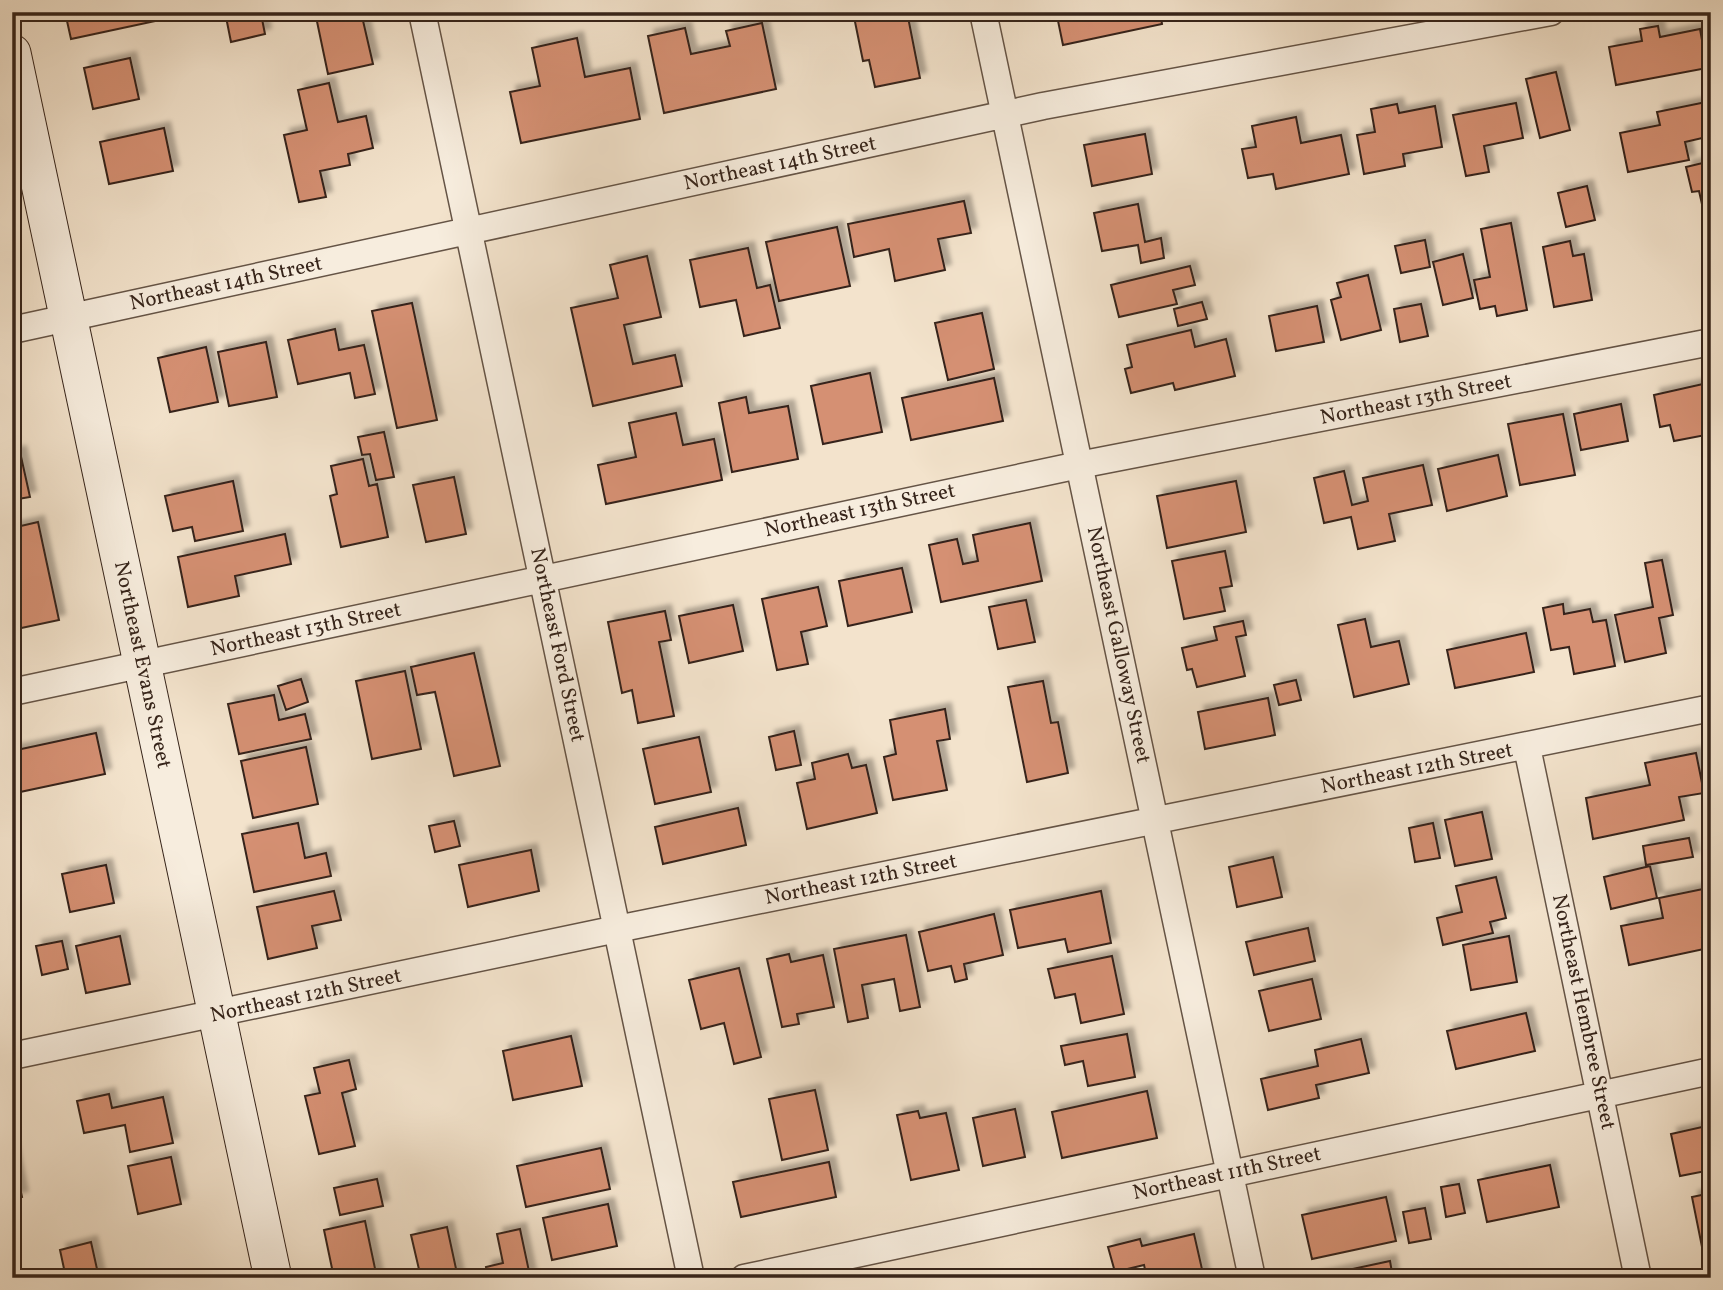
<svg xmlns="http://www.w3.org/2000/svg" width="1723" height="1290" viewBox="0 0 1723 1290" font-family="Vollkorn,serif">
	<style>
		.building { fill: #d59073; stroke: #36241a; stroke-width: 2; filter: url(#shadow) }
		.lines { fill: none; stroke-linecap: round; stroke-linejoin: round }
		.street-casing { stroke: #655446; stroke-width: 29 }
		.secondary-casing { stroke: #36241a; stroke-width: 39 }
		.street { stroke: #f7edde; stroke-width: 26 }
		.secondary { stroke: #f7edde; stroke-width: 37 }
		.labels { text-anchor: middle; dominant-baseline: central; stroke-width: 5; stroke-linejoin: round; paint-order: stroke }
		.street-label { font-size: 21px; fill: #36241a; stroke: #f7edde }
	</style>
	<defs>
		<filter id="shadow"><feDropShadow dx="6" dy="-6" stdDeviation="2" flood-color="#0004"/></filter>
	</defs>
	<rect width="100%" height="100%" fill="#f3e3cc"/>
	<filter id="stains"><feTurbulence type="fractalNoise" baseFrequency=".00286" numOctaves="4"/><feColorMatrix values="0 0 0 0 .2 0 0 0 0 .09 0 0 0 0 .02 0 0 0 .5 -.17"/></filter>
	<radialGradient id="worn" r=".72"><stop offset=".6" stop-color="#630" stop-opacity="0"/><stop offset="1" stop-color="#630" stop-opacity=".3"/></radialGradient>
	<!-- building -->
	<path class="building" d="M 65,12 L 158,12 L 160,20 L 71,39 Z
		M 225,12 L 284,12 L 284,14 L 262,19 L 265,34 L 231,42 Z
		M 315,12 L 361,12 L 373,64 L 328,74 Z
		M 853,12 L 907,12 L 920,78 L 875,87 L 869,60 L 863,61 Z
		M 1070,12 L 1160,12 L 1162,24 L 1063,45 L 1057,16 Z
		M 762,23 L 776,89 L 664,113 L 648,36 L 685,28 L 691,54 L 730,46 L 726,31 Z
		M 1658,26 L 1660,37 L 1700,29 L 1707,68 L 1616,85 L 1609,47 L 1642,41 L 1640,29 Z
		M 577,38 L 585,77 L 630,68 L 640,119 L 521,143 L 510,92 L 540,86 L 532,48 Z
		M 130,58 L 139,99 L 93,109 L 84,68 Z
		M 1556,72 L 1570,130 L 1540,138 L 1526,79 Z
		M 329,83 L 338,122 L 366,116 L 373,148 L 348,154 L 350,165 L 320,171 L 326,197 L 299,202 L 284,135 L 307,130 L 298,90 Z
		M 1711,101 L 1711,136 L 1685,142 L 1689,160 L 1628,172 L 1620,133 L 1660,125 L 1657,112 Z
		M 1516,103 L 1523,138 L 1484,146 L 1489,172 L 1466,176 L 1453,115 Z
		M 1397,104 L 1399,113 L 1435,106 L 1442,147 L 1403,154 L 1405,166 L 1364,174 L 1357,135 L 1375,132 L 1371,109 Z
		M 1296,117 L 1301,143 L 1341,135 L 1349,174 L 1276,189 L 1273,174 L 1248,178 L 1242,149 L 1256,147 L 1252,126 Z
		M 164,128 L 173,171 L 109,184 L 100,142 Z
		M 1145,134 L 1152,174 L 1092,186 L 1084,145 Z
		M 1711,161 L 1711,225 L 1707,226 L 1699,191 L 1692,192 L 1686,167 Z
		M 1587,186 L 1595,220 L 1566,227 L 1558,193 Z
		M 964,201 L 971,233 L 938,239 L 945,270 L 895,281 L 889,249 L 854,257 L 848,224 Z
		M 1138,204 L 1145,242 L 1161,238 L 1164,258 L 1141,263 L 1138,245 L 1102,251 L 1094,213 Z
		M 1511,223 L 1527,310 L 1497,316 L 1495,306 L 1480,309 L 1474,280 L 1490,277 L 1481,229 Z
		M 837,227 L 850,286 L 779,301 L 766,242 Z
		M 1425,240 L 1430,267 L 1401,273 L 1395,246 Z
		M 1570,241 L 1573,256 L 1584,254 L 1592,300 L 1554,307 L 1543,247 Z
		M 1711,247 L 1711,282 L 1703,248 Z
		M 748,248 L 757,288 L 770,285 L 780,328 L 744,336 L 736,300 L 700,307 L 690,260 Z
		M 1463,254 L 1473,298 L 1443,305 L 1433,262 Z
		M 647,256 L 661,317 L 624,325 L 633,364 L 675,355 L 682,386 L 593,406 L 571,308 L 618,298 L 610,265 Z
		M 1190,266 L 1195,285 L 1173,290 L 1177,304 L 1119,317 L 1111,285 Z
		M 1368,275 L 1381,330 L 1341,340 L 1331,300 L 1341,297 L 1337,283 Z
		M 1202,302 L 1207,319 L 1178,326 L 1174,309 Z
		M 412,303 L 437,420 L 397,428 L 372,311 Z
		M 1421,304 L 1428,336 L 1400,342 L 1394,309 Z
		M 1317,306 L 1324,342 L 1276,351 L 1269,316 Z
		M 982,313 L 994,369 L 948,380 L 935,323 Z
		M 335,329 L 339,350 L 364,345 L 375,394 L 355,398 L 350,373 L 298,384 L 288,340 Z
		M 1191,330 L 1195,347 L 1226,339 L 1235,376 L 1175,390 L 1173,383 L 1131,393 L 1125,369 L 1132,367 L 1127,345 Z
		M 266,342 L 277,397 L 229,406 L 218,352 Z
		M 206,347 L 218,402 L 170,412 L 158,358 Z
		M 870,373 L 882,432 L 823,444 L 811,386 Z
		M 994,378 L 1003,421 L 911,440 L 902,398 Z
		M 1703,384 L 1704,394 L 1711,392 L 1711,434 L 1674,441 L 1670,425 L 1660,427 L 1654,395 Z
		M 746,397 L 749,413 L 788,406 L 798,459 L 732,472 L 719,403 Z
		M 1621,404 L 1628,441 L 1581,450 L 1574,414 Z
		M 676,413 L 683,445 L 714,439 L 722,480 L 606,504 L 598,465 L 636,457 L 629,423 Z
		M 1563,414 L 1575,475 L 1520,485 L 1508,424 Z
		M 384,432 L 394,477 L 376,480 L 370,454 L 362,455 L 358,437 Z
		M 20,452 L 30,497 L 12,500 L 12,454 Z
		M 1498,455 L 1507,496 L 1447,511 L 1438,469 Z
		M 363,459 L 369,486 L 377,484 L 388,537 L 341,547 L 330,496 L 337,494 L 331,466 Z
		M 1423,465 L 1432,505 L 1389,514 L 1395,541 L 1358,549 L 1351,517 L 1324,523 L 1314,478 L 1344,471 L 1352,505 L 1368,501 L 1363,478 Z
		M 454,477 L 466,534 L 426,542 L 413,485 Z
		M 233,481 L 243,531 L 195,541 L 192,527 L 173,531 L 165,496 Z
		M 1236,481 L 1246,532 L 1167,548 L 1157,496 Z
		M 38,522 L 59,620 L 12,630 L 12,528 Z
		M 1030,523 L 1042,581 L 941,602 L 929,545 L 957,539 L 963,564 L 978,561 L 973,535 Z
		M 285,534 L 291,564 L 235,576 L 239,596 L 188,607 L 178,557 Z
		M 1225,551 L 1232,586 L 1220,588 L 1225,611 L 1184,619 L 1172,561 Z
		M 1662,560 L 1673,615 L 1659,618 L 1666,653 L 1625,662 L 1615,615 L 1653,607 L 1645,563 Z
		M 902,568 L 912,612 L 848,626 L 839,581 Z
		M 818,587 L 827,626 L 801,632 L 808,664 L 777,670 L 762,599 Z
		M 1026,600 L 1035,642 L 998,649 L 989,607 Z
		M 1563,604 L 1564,614 L 1590,609 L 1593,622 L 1606,620 L 1615,666 L 1574,674 L 1569,647 L 1551,650 L 1543,608 Z
		M 733,605 L 743,651 L 689,663 L 679,616 Z
		M 665,611 L 671,640 L 659,642 L 674,716 L 638,723 L 632,690 L 622,693 L 608,622 Z
		M 1365,619 L 1371,647 L 1399,641 L 1409,684 L 1354,697 L 1338,625 Z
		M 1243,621 L 1246,635 L 1236,637 L 1245,676 L 1197,687 L 1192,669 L 1187,670 L 1182,648 L 1217,640 L 1214,627 Z
		M 1526,633 L 1534,672 L 1455,688 L 1447,650 Z
		M 474,653 L 500,766 L 454,776 L 435,692 L 417,695 L 411,667 Z
		M 405,671 L 421,749 L 372,759 L 356,681 Z
		M 301,679 L 308,702 L 286,710 L 278,686 Z
		M 1296,680 L 1301,700 L 1279,705 L 1274,685 Z
		M 1043,681 L 1051,723 L 1058,722 L 1068,773 L 1027,782 L 1008,687 Z
		M 274,695 L 279,720 L 305,714 L 311,739 L 239,754 L 228,704 Z
		M 1268,698 L 1275,735 L 1205,749 L 1198,712 Z
		M 945,709 L 950,739 L 937,741 L 947,790 L 893,800 L 884,757 L 896,754 L 890,720 Z
		M 794,731 L 801,765 L 776,770 L 769,737 Z
		M 96,733 L 105,774 L 20,792 L 12,751 Z
		M 699,737 L 711,792 L 655,804 L 643,749 Z
		M 306,747 L 318,804 L 253,818 L 241,761 Z
		M 1696,753 L 1704,793 L 1679,797 L 1684,820 L 1593,839 L 1586,798 L 1650,785 L 1645,763 Z
		M 848,754 L 852,768 L 866,765 L 877,813 L 807,829 L 797,783 L 815,779 L 812,763 Z
		M 738,808 L 746,845 L 663,864 L 655,827 Z
		M 1482,812 L 1492,859 L 1455,866 L 1445,820 Z
		M 454,821 L 460,846 L 435,852 L 429,826 Z
		M 298,823 L 305,858 L 326,853 L 331,876 L 254,892 L 242,834 Z
		M 1433,823 L 1440,858 L 1415,862 L 1409,828 Z
		M 1689,838 L 1693,857 L 1646,865 L 1643,846 Z
		M 531,850 L 539,891 L 468,907 L 459,865 Z
		M 1273,857 L 1282,897 L 1237,907 L 1229,867 Z
		M 106,865 L 114,903 L 70,912 L 62,874 Z
		M 1650,866 L 1657,898 L 1611,909 L 1604,877 Z
		M 1496,877 L 1506,918 L 1490,922 L 1493,933 L 1443,945 L 1437,918 L 1462,912 L 1456,886 Z
		M 1708,888 L 1711,936 L 1702,938 L 1704,949 L 1629,965 L 1621,926 L 1663,918 L 1659,898 Z
		M 334,891 L 341,920 L 312,926 L 317,948 L 268,959 L 257,907 Z
		M 1101,891 L 1111,943 L 1068,952 L 1065,939 L 1018,948 L 1010,910 Z
		M 994,914 L 1003,955 L 964,964 L 967,979 L 955,982 L 951,966 L 928,971 L 919,932 Z
		M 1308,928 L 1315,961 L 1254,975 L 1246,942 Z
		M 906,935 L 920,1007 L 900,1011 L 894,979 L 862,985 L 868,1018 L 848,1022 L 834,949 Z
		M 120,936 L 130,984 L 86,993 L 76,946 Z
		M 1509,936 L 1517,982 L 1471,990 L 1463,945 Z
		M 62,941 L 68,969 L 42,975 L 36,946 Z
		M 789,954 L 791,962 L 823,955 L 834,1007 L 797,1014 L 799,1024 L 782,1027 L 767,959 Z
		M 1112,956 L 1124,1014 L 1081,1023 L 1075,994 L 1055,998 L 1048,969 Z
		M 739,968 L 761,1057 L 734,1064 L 724,1023 L 701,1029 L 689,980 Z
		M 1312,979 L 1321,1019 L 1269,1031 L 1259,991 Z
		M 1526,1013 L 1535,1051 L 1456,1069 L 1447,1031 Z
		M 1127,1034 L 1135,1077 L 1088,1086 L 1083,1061 L 1065,1065 L 1061,1046 Z
		M 571,1036 L 582,1086 L 513,1100 L 503,1051 Z
		M 1361,1039 L 1369,1073 L 1316,1085 L 1319,1098 L 1268,1110 L 1261,1079 L 1318,1066 L 1315,1050 Z
		M 349,1060 L 356,1089 L 342,1093 L 355,1146 L 319,1154 L 305,1096 L 320,1093 L 314,1068 Z
		M 815,1090 L 828,1150 L 782,1160 L 769,1099 Z
		M 1147,1091 L 1157,1138 L 1062,1158 L 1052,1112 Z
		M 109,1094 L 112,1108 L 163,1097 L 173,1143 L 130,1152 L 125,1125 L 84,1133 L 77,1101 Z
		M 1015,1109 L 1025,1157 L 983,1166 L 973,1118 Z
		M 918,1111 L 920,1118 L 946,1113 L 959,1170 L 911,1180 L 897,1115 Z
		M 1711,1125 L 1711,1170 L 1680,1176 L 1671,1134 Z
		M 601,1148 L 610,1189 L 526,1207 L 517,1166 Z
		M 12,1150 L 22,1197 L 12,1199 Z
		M 171,1157 L 181,1204 L 138,1214 L 128,1166 Z
		M 829,1162 L 836,1197 L 741,1217 L 733,1182 Z
		M 1550,1165 L 1559,1207 L 1487,1222 L 1478,1180 Z
		M 377,1179 L 383,1206 L 340,1215 L 334,1188 Z
		M 1459,1184 L 1465,1213 L 1446,1217 L 1441,1187 Z
		M 1711,1193 L 1711,1251 L 1703,1252 L 1692,1197 Z
		M 1386,1197 L 1396,1241 L 1312,1259 L 1302,1215 Z
		M 608,1204 L 617,1246 L 552,1260 L 543,1218 Z
		M 1425,1208 L 1431,1239 L 1409,1243 L 1403,1212 Z
		M 365,1221 L 377,1278 L 334,1278 L 324,1230 Z
		M 447,1227 L 458,1278 L 421,1278 L 411,1235 Z
		M 520,1229 L 530,1276 L 488,1278 L 486,1267 L 503,1263 L 497,1234 Z
		M 1194,1234 L 1204,1278 L 1147,1278 L 1144,1265 L 1115,1272 L 1108,1247 L 1140,1239 L 1142,1246 Z
		M 91,1242 L 99,1278 L 66,1278 L 60,1250 Z
		M 1390,1261 L 1393,1278 L 1315,1278 L 1315,1277 Z"/>
	<g class="lines">
		<!-- street casing -->
		<g class="street-casing">
			<path id="street" d="M 422,12 L 691,1278
				M 983,12 L 1252,1278
				M 12,330 L 1043,106 L 1551,12
				M 12,692 L 1079,465 L 1711,342
				M 1527,747 L 1638,1278
				M 12,1056 L 617,929 L 1711,708
				M 744,1278 L 1711,1071"/>
		</g>
		<!-- secondary casing -->
		<g class="secondary-casing">
			<path id="secondary" d="M 12,53 L 273,1278"/>
		</g>
		<!-- street -->
		<use href="#street" class="street"/>
		<!-- secondary -->
		<use href="#secondary" class="secondary"/>
	</g>
	<g class="labels">
		<!-- street labels -->
		<g class="street-label">
			<text transform="translate(780 164) rotate(-12)">Northeast 14th Street</text>
			<text transform="translate(226 284) rotate(-12)">Northeast 14th Street</text>
			<text transform="translate(1416 400) rotate(-11)">Northeast 13th Street</text>
			<text transform="translate(860 511) rotate(-12)">Northeast 13th Street</text>
			<text transform="translate(306 630) rotate(-12)">Northeast 13th Street</text>
			<text transform="translate(557 645) rotate(78)">Northeast Ford Street</text>
			<text transform="translate(1118 645) rotate(78)">Northeast Galloway Street</text>
			<text transform="translate(142 665) rotate(78)">Northeast Evans Street</text>
			<text transform="translate(1417 769) rotate(-11)">Northeast 12th Street</text>
			<text transform="translate(861 880) rotate(-11)">Northeast 12th Street</text>
			<text transform="translate(306 996) rotate(-12)">Northeast 12th Street</text>
			<text transform="translate(1583 1012) rotate(78)">Northeast Hembree Street</text>
			<text transform="translate(1227 1174) rotate(-12)">Northeast 11th Street</text>
		</g>
	</g>
	<!-- margin -->
	<rect width="1723" height="1290" fill="none" stroke="#f3e3cc" stroke-width="42"/>
	<rect x="14" y="14" width="1695" height="1262" fill="none" stroke="#36241a" stroke-width="3.5"/>
	<rect x="21" y="21" width="1681" height="1248" fill="none" stroke="#36241a" stroke-width="2"/>
	<rect width="100%" height="100%" filter="url(#stains)"/>
	<rect width="100%" height="100%" fill="url(#worn)"/>
</svg>
